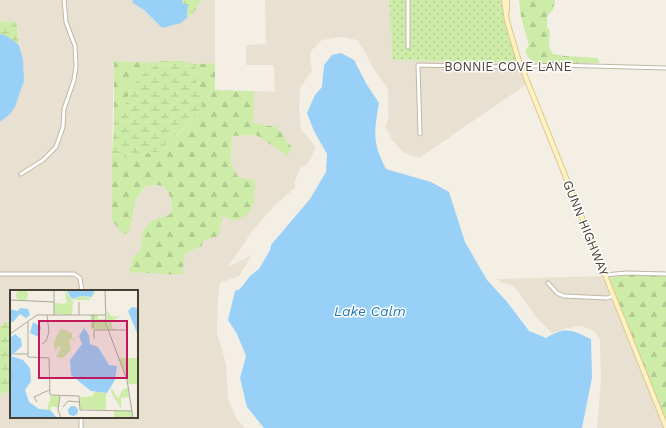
<svg xmlns="http://www.w3.org/2000/svg" width="666" height="428" viewBox="0 0 666 428" font-family="'Work Sans',sans-serif">
	<style>
		.residential { fill: #e8e1d1 }
		.grass { fill: url(#grass-dots) }
		.forest { fill: url(#forest-firs) }
		.wetland { fill: url(#wetland-marsh) }
		.water { fill: #99d0f7 }
		.lines { fill: none; stroke-linecap: round; stroke-linejoin: round }
		.street-casing { stroke: #c0b7a5; stroke-width: 5 }
		.secondary-casing { stroke: #dbc890; stroke-width: 6 }
		.street { stroke: #fff; stroke-width: 3 }
		.secondary { stroke: #fff1c2; stroke-width: 4 }
		.labels { text-anchor: middle; dominant-baseline: central; stroke-width: 3; stroke-linejoin: round; paint-order: stroke }
		.street-label { font-size: 13px; fill: #463f33; stroke: #fff }
		.water-label { font-size: 14px; font-style: italic; fill: #227abc; stroke: #fff }
		.inset-road { fill: none; stroke: #aea99d; stroke-width: 1 }
		.view { fill: #c2185b; fill-opacity: 0.15; stroke: #c2185b; stroke-width: 2 }
		.inset-edge { fill: none; stroke: #463f33; stroke-width: 2 }
	</style>
	<defs>
		<pattern id="grass-dots" width="8" height="8" patternUnits="userSpaceOnUse"><rect width="8" height="8" fill="#cdeca8"/><path d="M2 2h.1M6 6h.1" fill="none" stroke="#b1cb91" stroke-width="1.8" stroke-linecap="round"/></pattern>
		<pattern id="forest-firs" width="22" height="20" patternUnits="userSpaceOnUse"><rect width="22" height="20" fill="#cdeca8"/><path d="M5 1l3.5 6h-7zM16 11l3.5 6h-7z" fill="#b1cb91"/></pattern>
		<pattern id="wetland-marsh" width="20" height="14" patternUnits="userSpaceOnUse"><rect width="20" height="14" fill="#cdeca8"/><path d="M1 5h8M5 5V1M11 12h8M15 12V8" fill="none" stroke="#b1cb91"/></pattern>
	</defs>
	<rect width="100%" height="100%" fill="#f4efe4"/>
	<!-- residential -->
	<path class="residential" d="M 0,0 L 131,0 L 144,10 L 162,28 L 195,11 L 201,0 L 215,0 L 215,63 L 196,64 L 181,61 L 160,61 L 157,63 L 114,61 L 112,140 L 112,220 L 123,235 L 134,213 L 136,199 L 147,186 L 151,185 L 165,187 L 171,198 L 172,211 L 169,215 L 151,221 L 145,228 L 142,235 L 141,250 L 133,257 L 129,272 L 185,254 L 202,246 L 203,241 L 223,216 L 255,180 L 238,177 L 231,162 L 232,136 L 256,135 L 288,156 L 292,148 L 277,127 L 253,123 L 254,91 L 275,92 L 274,65 L 246,65 L 246,45 L 266,44 L 265,0 L 389,0 L 394,60 L 518,63 L 519,65 L 418,63 L 416,66 L 419,136 L 422,135 L 419,67 L 521,69 L 527,84 L 419,158 L 404,153 L 393,141 L 385,126 L 389,117 L 388,110 L 388,89 L 372,66 L 365,52 L 357,40 L 342,37 L 322,40 L 311,51 L 310,60 L 312,71 L 300,88 L 299,107 L 301,129 L 316,147 L 307,165 L 301,167 L 295,181 L 295,188 L 274,206 L 253,230 L 228,267 L 252,255 L 239,276 L 220,283 L 218,299 L 217,333 L 226,364 L 228,399 L 238,421 L 245,428 L 82,428 L 82,417 L 137,417 L 137,291 L 84,291 L 82,277 L 74,272 L 0,272 L 0,122 L 10,114 L 15,107 L 24,81 L 17,24 L 10,20 L 9,23 L 0,20 Z
		M 0,275 L 74,276 L 79,279 L 80,291 L 11,291 L 11,319 L 0,326 Z
		M 603,276 L 611,294 L 607,296 L 565,294 L 558,291 L 548,280 L 546,282 L 556,294 L 564,297 L 607,299 L 613,298 L 665,428 L 597,428 L 601,381 L 600,339 L 594,331 L 582,326 L 573,327 L 572,329 L 567,328 L 552,333 L 536,317 L 514,286 L 500,282 L 497,279 Z
		M 11,391 L 11,417 L 79,417 L 79,428 L 0,428 L 0,394 Z"/>
	<!-- grass -->
	<path class="grass" d="M 389,0 L 406,0 L 406,48 L 409,49 L 409,0 L 502,0 L 505,22 L 518,63 L 393,60 Z"/>
	<!-- forest -->
	<path class="forest" d="M 519,0 L 555,0 L 553,10 L 547,16 L 547,27 L 550,31 L 549,47 L 553,54 L 565,56 L 598,58 L 599,63 L 559,63 L 544,65 L 533,62 L 528,57 L 525,51 L 529,45 L 521,17 Z
		M 114,61 L 157,63 L 138,78 L 128,96 L 122,114 L 114,122 Z
		M 215,63 L 215,90 L 254,91 L 253,123 L 277,127 L 292,148 L 288,156 L 256,135 L 232,136 L 231,162 L 238,177 L 255,180 L 254,203 L 247,215 L 235,221 L 223,216 L 218,236 L 203,241 L 202,246 L 185,254 L 182,275 L 129,272 L 133,257 L 141,250 L 142,235 L 145,228 L 151,221 L 169,215 L 172,211 L 171,198 L 165,187 L 156,185 L 146,186 L 136,199 L 130,230 L 123,235 L 112,220 L 112,153 L 127,159 L 152,152 L 161,152 L 169,139 L 181,132 L 189,121 L 199,111 L 205,92 C 194,82 194,78 196,64 Z
		M 634,273 L 666,273 L 666,421 L 609,278 Z"/>
	<!-- wetland -->
	<path class="wetland" d="M 182,0 L 201,0 L 195,11 L 187,18 L 188,4 L 183,4 Z
		M 0,20 L 9,23 L 10,20 L 17,24 L 19,45 L 7,36 L 0,34 Z
		M 160,61 L 181,61 L 196,64 C 194,78 194,82 205,92 L 204,101 L 199,111 L 189,121 L 180,132 L 169,139 L 161,152 L 152,152 L 127,159 L 112,153 L 114,122 L 122,114 L 128,96 L 138,78 Z
		M 11,319 L 11,391 L 0,394 L 0,326 Z"/>
	<!-- water -->
	<path class="water" d="M 133,0 L 182,0 L 183,4 L 188,4 L 187,18 L 181,23 L 162,28 L 144,10 L 132,2 Z
		M 0,34 L 7,36 L 19,45 L 23,60 L 24,81 L 15,107 L 10,114 L 0,122 Z
		M 341,53 L 354,60 L 367,85 L 379,103 C 374,132 372,143 386,169 L 431,182 L 449,192 L 465,242 L 487,280 L 508,303 L 529,331 L 546,338 C 566,326 571,330 591,339 L 592,378 L 582,428 L 264,428 L 247,407 L 240,378 L 246,356 L 237,334 L 228,320 L 235,291 L 240,289 L 250,276 L 259,269 L 270,250 L 271,245 L 310,199 L 326,172 L 327,154 L 314,131 L 307,113 L 315,95 L 322,87 L 324,65 L 332,55 Z"/>
	<g class="lines">
		<!-- street casing -->
		<g class="street-casing">
			<path id="street" d="M 408,0 L 408,47
				M 420,134 L 418,65 L 516,67 L 555,65 L 666,68
				M 21,174 L 43,160 L 56,147 L 63,127 L 64,109 L 74,80 L 76,66 L 75,46 L 66,22 L 64,0
				M 0,274 L 74,274 L 80,278 L 82,291
				M 604,275 L 627,273 L 666,274
				M 548,283 L 557,293 L 564,296 L 607,298 L 613,296
				M 81,428 L 81,417"/>
		</g>
		<!-- secondary casing -->
		<g class="secondary-casing">
			<path id="secondary" d="M 504,0 L 507,21 L 518,58 L 666,427
				M 507,0 L 507,11"/>
		</g>
		<!-- street -->
		<use href="#street" class="street"/>
		<!-- secondary -->
		<use href="#secondary" class="secondary"/>
	</g>
	<g class="labels">
		<!-- street labels -->
		<g class="street-label">
			<text x="508" y="66">BONNIE COVE LANE</text>
			<text transform="translate(586 228) rotate(68)">GUNN HIGHWAY</text>
		</g>
		<!-- water labels -->
		<g class="water-label">
			<text x="370" y="311">Lake Calm</text>
		</g>
	</g>
	<!-- overview -->
	<g transform="translate(10 290)">
		<rect width="128" height="128" fill="#f4efe4"/>
		<path d="M 80,25 L 88,25 L 88,29 L 95,29 L 97,40 L 81,39 Z" fill="#cdeca8"/>
		<path d="M 59,10 L 63,11 L 62,25 L 44,24 L 44,13 L 49,13 L 54,18 ZM 97,20 L 101,26 L 117,27 L 109,27 L 102,31 L 102,38 L 108,40 L 98,39 ZM 55,40 L 62,43 L 62,48 L 67,51 L 59,49 L 61,60 L 53,68 L 46,67 L 51,58 L 48,56 L 45,62 L 44,52 L 53,49 ZM 109,68 L 128,68 L 128,94 L 119,94 ZM 101,97 L 108,109 L 113,99 L 118,98 L 119,107 L 111,108 L 111,119 L 101,102 ZM 84,102 L 96,103 L 96,120 L 70,119 L 70,107 L 83,106 Z" fill="#cdeca8"/>
		<path d="M6 5a6 6 0 1 1 12 0a6 6 0 1 1-12 0ZM 54,0 L 62,10 L 71,6 L 79,8 L 85,1 L 85,3 L 79,10 L 59,10 L 54,18 L 49,14 L 57,13 ZM 50,39 L 55,40 L 55,46 L 50,51 L 44,52 ZM 41,106 L 50,106 L 48,118 L 42,116 L 40,120 L 37,119 Z" fill="#cdeca8"/>
		<path d="M 104,120 L 122,121 L 122,128 L 104,128 Z" fill="#cdeca8"/>
		<path d="M 56,0 L 85,0 L 81,7 L 71,6 L 62,9 ZM 122,17 L 128,18 L 128,45 L 118,21 ZM 11,18 L 18,19 L 20,25 L 16,28 L 10,24 L 3,32 L 0,31 L 0,19 L 7,21 ZM 23,32 L 31,37 L 29,47 L 20,43 ZM 74,38 L 79,45 L 80,54 L 88,57 L 99,75 L 107,76 L 105,90 L 97,103 L 81,101 L 61,85 L 60,70 L 72,54 L 69,46 ZM 5,44 L 11,49 L 12,56 L 1,66 L 13,70 L 20,78 L 21,91 L 15,100 L 19,112 L 29,119 L 40,120 L 47,128 L 0,128 L 0,48 ZM58 121a5 5 0 1 1 10 0a5 5 0 1 1-10 0Z" fill="#99d0f7"/>
		<path class="inset-road" d="M 95,0 L 96,34 L 117,90 L 123,128M 0,10 L 44,12M 69,12 L 69,25M 44,25 L 44,0M 83,25 L 83,38M 18,32 L 18,67 L 39,68 L 40,105 L 69,106 L 70,120 L 122,121M 0,44 L 27,25 L 96,25M 84,49 L 84,40 L 117,40M 32,54 L 36,51 L 39,42 L 37,25M 4,64 L 18,64M 50,106 L 48,120 L 51,128M 27,112 L 24,107 L 39,100M 53,117 L 58,111 L 70,112"/>
		<path class="view" d="M 29,31 L 117,31 L 117,88 L 29,88 Z"/>
		<rect width="128" height="128" class="inset-edge"/>
	</g>
</svg>
